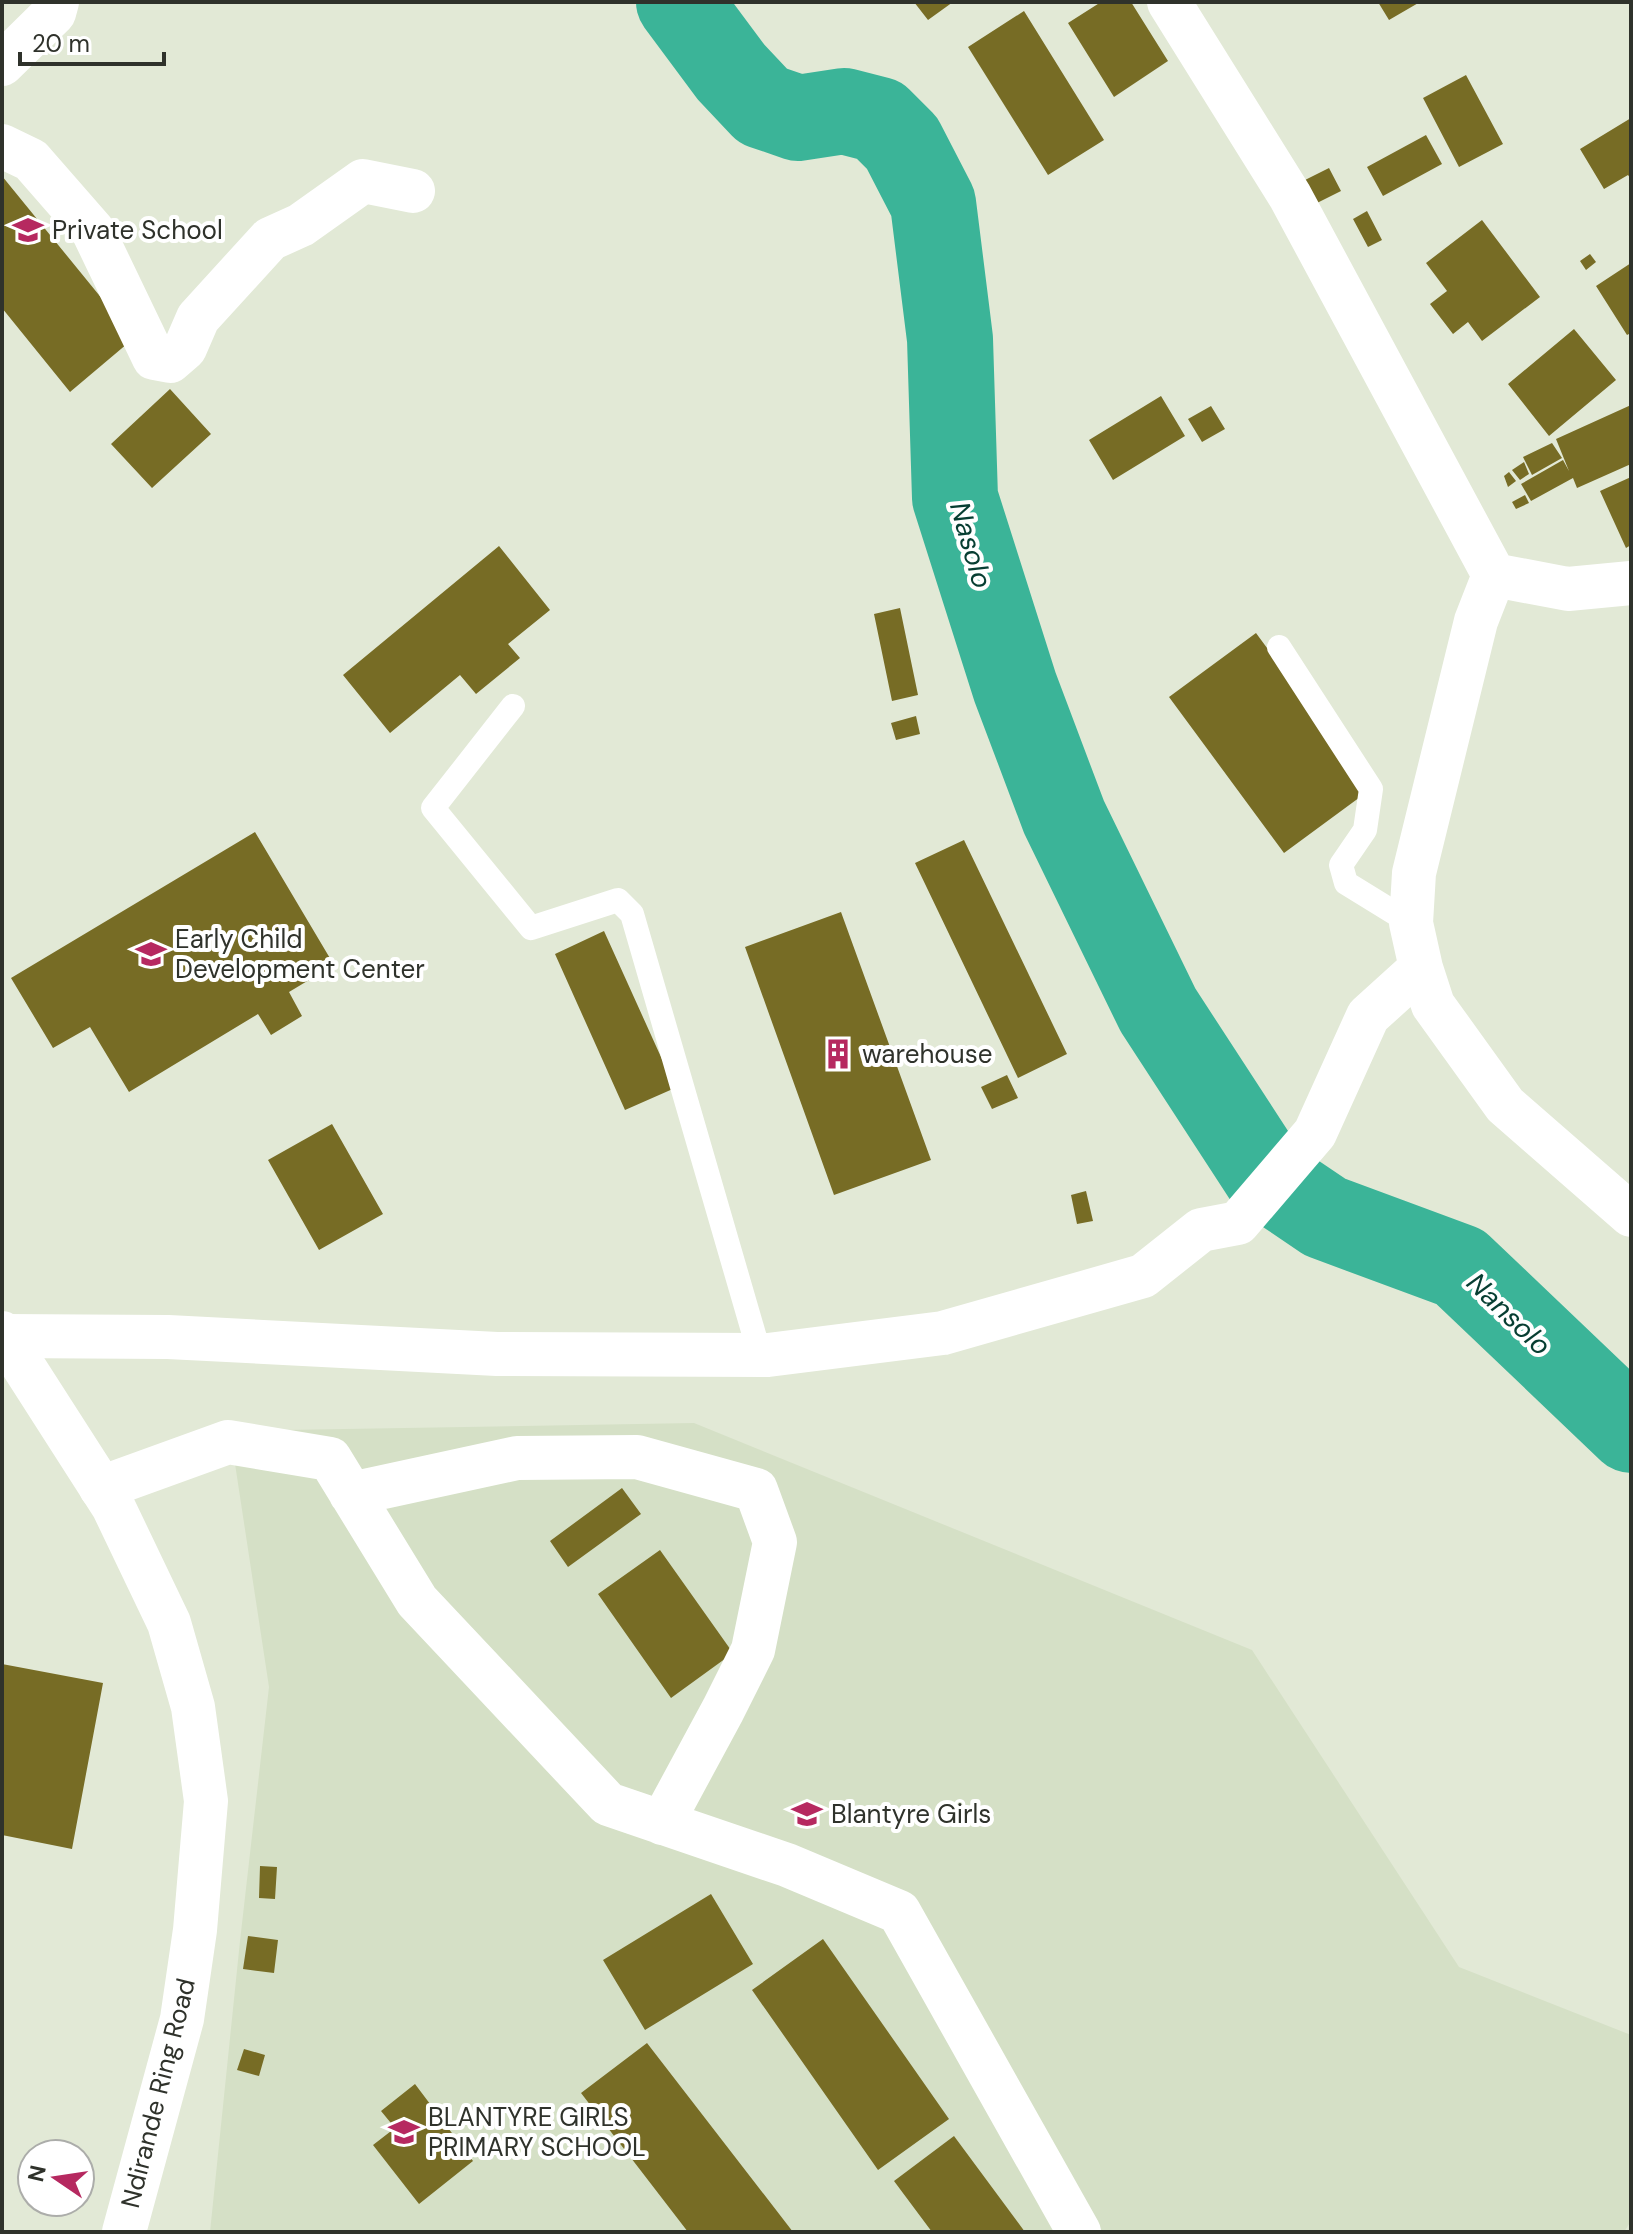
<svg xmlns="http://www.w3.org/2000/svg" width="1633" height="2234" viewBox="0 0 1633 2234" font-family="'DM Sans',sans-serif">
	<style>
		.built { fill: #d5e0c6 }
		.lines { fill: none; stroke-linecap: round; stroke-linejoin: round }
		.river { stroke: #3bb498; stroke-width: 86 }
		.building { fill: #776c25 }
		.service { stroke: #fff; stroke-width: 24 }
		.minor { stroke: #fff; stroke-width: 44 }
		.tertiary { stroke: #fff; stroke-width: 44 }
		.labels { text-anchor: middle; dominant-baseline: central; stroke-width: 8; stroke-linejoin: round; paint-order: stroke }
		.poi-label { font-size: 26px; fill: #2f322b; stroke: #fff; text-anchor: start }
		.street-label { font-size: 26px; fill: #2f322b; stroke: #fff }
		.water-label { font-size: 28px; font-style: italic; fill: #073e32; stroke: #fff }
	</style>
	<rect width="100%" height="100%" fill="#e2e9d6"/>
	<!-- built -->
	<path class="built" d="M 694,1423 L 1252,1650 L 1459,1967 L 1631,2035 L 1631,2221 L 1624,2232 L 210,2232 L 240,1941 L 269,1687 L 230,1431 Z"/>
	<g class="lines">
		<!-- river -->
		<path class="river" d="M 679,2 L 731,72 L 763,106 L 798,118 L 844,111 L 879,120 L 902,143 L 933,203 L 950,339 L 955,498 L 1015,687 L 1064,817 L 1158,1010 L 1266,1176
			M 1282,1188 L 1325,1217 L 1460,1267 L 1631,1430"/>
	</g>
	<!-- building -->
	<path class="building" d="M 914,2 L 953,2 L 928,20 Z
		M 1101,2 L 1131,2 L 1168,61 L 1114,97 L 1068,23 Z
		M 1378,2 L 1420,2 L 1389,20 Z
		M 1024,11 L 1104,140 L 1048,175 L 968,47 Z
		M 1466,75 L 1503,144 L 1459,167 L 1423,98 Z
		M 1631,118 L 1631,179 L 1628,175 L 1604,189 L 1580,149 Z
		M 1426,135 L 1442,164 L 1383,196 L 1367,167 Z
		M 1329,168 L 1341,191 L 1317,203 L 1305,180 Z
		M 2,176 L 134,338 L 70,392 L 2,308 Z
		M 1367,211 L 1382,240 L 1368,247 L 1353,219 Z
		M 1482,220 L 1540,297 L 1482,341 L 1468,322 L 1453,334 L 1430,304 L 1447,291 L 1426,263 Z
		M 1590,254 L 1596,262 L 1586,270 L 1580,261 Z
		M 1631,263 L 1631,333 L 1627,335 L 1596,286 Z
		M 1574,329 L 1616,380 L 1549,436 L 1508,384 Z
		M 170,389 L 211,434 L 152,488 L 111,444 Z
		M 1161,396 L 1185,436 L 1113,480 L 1089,440 Z
		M 1631,405 L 1631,464 L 1577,488 L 1573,478 L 1531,501 L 1521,484 L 1563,460 L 1569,471 L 1556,439 Z
		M 1211,406 L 1225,429 L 1202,442 L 1188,419 Z
		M 1552,443 L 1562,458 L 1532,475 L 1523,457 Z
		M 1524,462 L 1529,474 L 1520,480 L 1512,470 Z
		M 1509,472 L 1516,481 L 1508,487 L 1504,476 Z
		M 1631,477 L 1631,545 L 1626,548 L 1600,491 Z
		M 1525,495 L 1529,503 L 1516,509 L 1512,502 Z
		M 499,546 L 550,610 L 508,644 L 520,658 L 476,694 L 460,675 L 390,733 L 343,675 Z
		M 900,608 L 918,695 L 892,701 L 874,614 Z
		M 1256,633 L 1371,789 L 1284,853 L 1169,697 Z
		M 916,716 L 920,734 L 896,740 L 891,723 Z
		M 255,832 L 334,965 L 289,992 L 302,1016 L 271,1035 L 258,1014 L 129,1092 L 90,1027 L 53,1048 L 11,978 Z
		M 964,840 L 1067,1054 L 1018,1078 L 915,863 Z
		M 841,912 L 931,1160 L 834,1195 L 745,947 Z
		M 604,931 L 675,1088 L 625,1110 L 555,954 Z
		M 1007,1075 L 1018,1098 L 992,1109 L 981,1087 Z
		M 332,1124 L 383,1214 L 319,1250 L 268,1160 Z
		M 1086,1191 L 1093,1221 L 1077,1224 L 1071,1195 Z
		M 622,1488 L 641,1514 L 568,1567 L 550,1541 Z
		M 660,1550 L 733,1653 L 671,1698 L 598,1594 Z
		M 2,1664 L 103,1683 L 72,1849 L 2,1835 Z
		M 260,1866 L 277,1867 L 275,1899 L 259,1898 Z
		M 711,1894 L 753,1964 L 645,2030 L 603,1960 Z
		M 248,1936 L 278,1940 L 274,1973 L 243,1969 Z
		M 823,1939 L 949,2119 L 878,2170 L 752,1990 Z
		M 647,2043 L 793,2232 L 688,2232 L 581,2093 Z
		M 244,2049 L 265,2055 L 259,2076 L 237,2070 Z
		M 415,2084 L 473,2161 L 419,2204 L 373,2145 L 395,2128 L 381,2111 Z
		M 954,2136 L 1025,2232 L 932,2232 L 894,2181 Z"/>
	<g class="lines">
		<!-- service -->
		<path class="service" d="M 1279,647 L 1371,789 L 1365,830 L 1341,865 L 1346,883 L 1411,923
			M 513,706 L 433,808 L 531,928 L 618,900 L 632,914 L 760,1355"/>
		<!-- minor -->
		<path class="minor" d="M 1169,2 L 1290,196 L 1494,575 L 1568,589 L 1631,583
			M 2,64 L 54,13 L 57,2
			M 2,146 L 31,160 L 93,231 L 154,358 L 170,361 L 185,348 L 198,318 L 270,239 L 301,225 L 363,181 L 413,191
			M 1494,575 L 1476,621 L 1414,873 L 1411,923 L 1421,968 L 1433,1005 L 1505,1105 L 1631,1215
			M 4,1336 L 168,1337 L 497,1354 L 768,1355 L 943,1333 L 1143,1276 L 1201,1230 L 1238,1223 L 1315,1133 L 1368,1016 L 1421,968
			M 101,1488 L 228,1442 L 330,1459 L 417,1601 L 608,1804 L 787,1865 L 899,1912 L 1079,2232
			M 351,1494 L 517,1458 L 637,1457 L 756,1490 L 775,1542 L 753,1650 L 723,1710 L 662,1823"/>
		<!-- tertiary -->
		<path class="tertiary" d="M 2,1333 L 113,1506 L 169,1623 L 193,1707 L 206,1801 L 195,1930 L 182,2019 L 124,2232"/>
	</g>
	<!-- icons -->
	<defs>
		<g id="school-bare" transform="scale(2.4)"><path d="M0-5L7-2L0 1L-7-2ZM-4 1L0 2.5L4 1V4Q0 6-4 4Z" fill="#b62960" stroke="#fff" stroke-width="2.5" paint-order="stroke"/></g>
		<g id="building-bare" transform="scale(2.4)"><path d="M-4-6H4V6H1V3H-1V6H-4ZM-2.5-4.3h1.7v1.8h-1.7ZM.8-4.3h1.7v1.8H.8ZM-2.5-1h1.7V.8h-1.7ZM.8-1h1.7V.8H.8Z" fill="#b62960" stroke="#fff" stroke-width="2.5" paint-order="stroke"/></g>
	</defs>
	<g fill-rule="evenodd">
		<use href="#school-bare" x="28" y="230"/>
		<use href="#school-bare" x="151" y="954"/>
		<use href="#building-bare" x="838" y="1054"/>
		<use href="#school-bare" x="807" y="1814"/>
		<use href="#school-bare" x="404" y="2132"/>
	</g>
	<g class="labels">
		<!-- poi labels -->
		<g class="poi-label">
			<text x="52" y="230">Private School</text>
			<text x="175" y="939">Early Child<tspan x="175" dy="30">Development Center</tspan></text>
			<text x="862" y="1054">warehouse</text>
			<text x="831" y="1814">Blantyre Girls</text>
			<text x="428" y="2117">BLANTYRE GIRLS<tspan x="428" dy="30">PRIMARY SCHOOL</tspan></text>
		</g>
		<!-- street labels -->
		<g class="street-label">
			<text transform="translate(158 2093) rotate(-76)">Ndirande Ring Road</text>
		</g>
		<!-- water labels -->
		<g class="water-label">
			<text transform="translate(971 545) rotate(74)">Nasolo</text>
			<text transform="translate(1509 1314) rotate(44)">Nansolo</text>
		</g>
	</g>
	<!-- border -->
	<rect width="1633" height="2234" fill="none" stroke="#2f322b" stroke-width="8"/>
	<!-- north arrow -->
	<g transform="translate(56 2178) rotate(283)"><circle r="38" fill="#ffffff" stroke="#acadaa" stroke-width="2"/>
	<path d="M0-6L14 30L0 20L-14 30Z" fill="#b62960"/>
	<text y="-12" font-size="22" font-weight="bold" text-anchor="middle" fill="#2f322b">N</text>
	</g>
	<!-- scale -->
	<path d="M20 52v12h144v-12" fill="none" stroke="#2f322b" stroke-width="4"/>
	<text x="32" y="52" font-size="24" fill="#2f322b" stroke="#ffffff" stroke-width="6" paint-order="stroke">20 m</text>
</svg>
